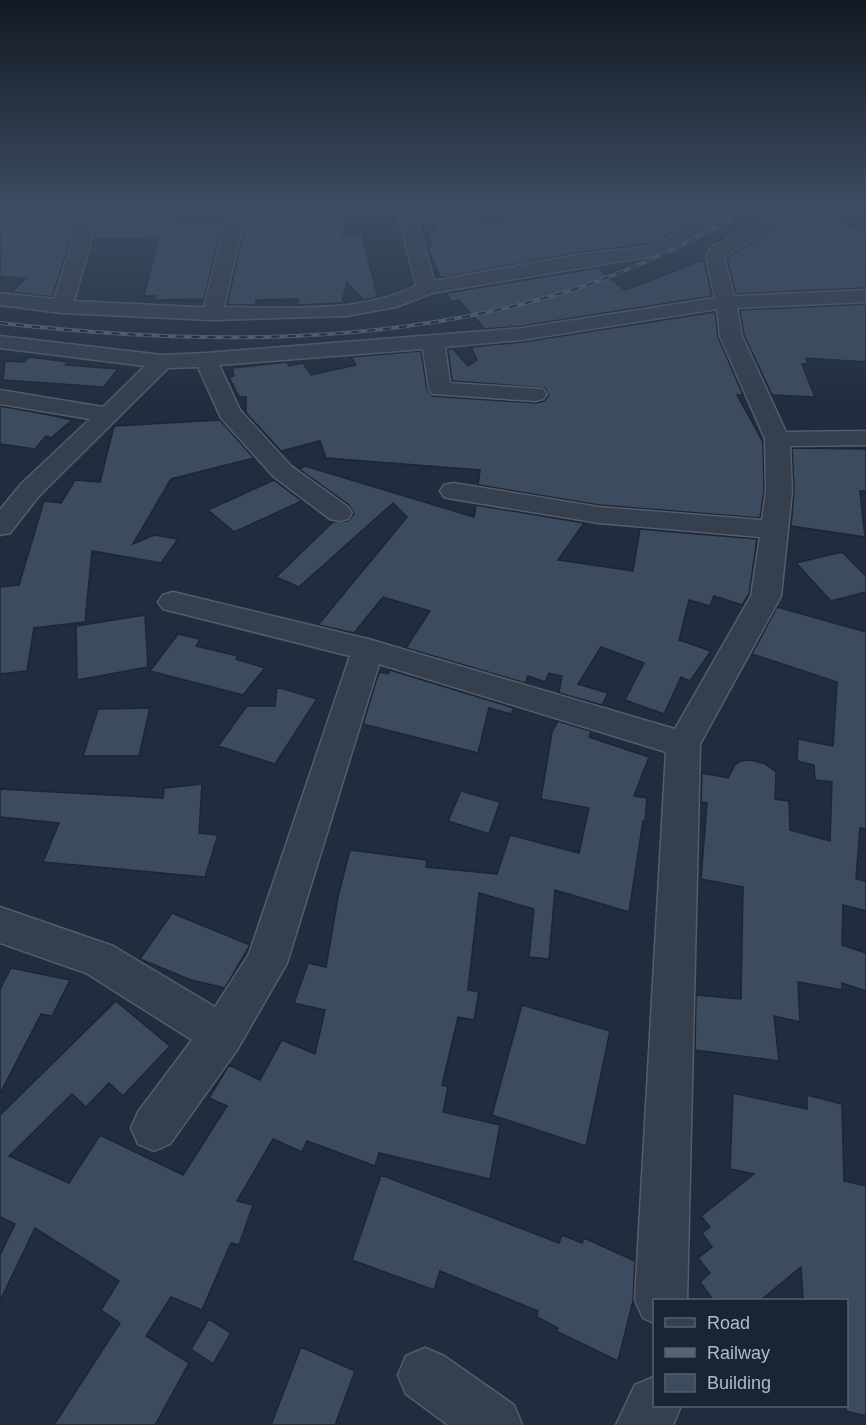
<svg xmlns="http://www.w3.org/2000/svg" width="866" height="1425" viewBox="0 0 866 1425" font-family="Helvetica,sans-serif">
	<style>
		.building { fill: #3c4b5e; stroke: #1c2635; stroke-width: 1.5 }
		.lines { fill: none; stroke-linecap: round; stroke-linejoin: round }
		.minor-casing { stroke: #535d6c; stroke-width: 3 }
		.minor { fill: #353f4e; fill-rule: evenodd }
		.rail-casing { stroke: #566376; stroke-width: 4 }
		.rail { stroke: #1a2433; stroke-width: 2; stroke-dasharray: 8; stroke-linecap: butt }
	</style>
	<rect width="100%" height="100%" fill="#212d3e"/>
	<!-- building -->
	<path class="building" d="M 0,205 L 82,205 L 52,297 L 11,292 L 25,279 L 0,276 Z
		M 103,205 L 178,205 L 174,222 L 223,222 L 204,299 L 154,300 L 156,296 L 144,296 L 158,238 L 98,239 L 92,246 Z
		M 594,205 L 684,205 L 698,215 L 660,240 L 648,244 L 582,252 L 441,278 L 427,246 L 432,246 L 428,229 L 437,228 L 434,222 L 476,217 L 478,221 L 539,217 L 538,215 L 574,212 L 570,207 Z
		M 826,205 L 865,205 L 840,220 L 866,233 L 866,288 L 736,294 L 727,258 L 788,222 Z
		M 328,207 L 351,207 L 342,235 L 361,232 L 378,297 L 364,300 L 347,283 L 342,303 L 298,305 L 298,299 L 256,300 L 256,305 L 227,305 L 248,211 Z
		M 704,260 L 712,296 L 522,326 L 485,329 L 459,300 L 451,302 L 447,293 L 597,268 L 625,290 Z
		M 866,304 L 866,362 L 806,358 L 808,364 L 802,364 L 815,397 L 772,395 L 744,335 L 740,310 Z
		M 715,312 L 718,337 L 743,395 L 737,395 L 763,442 L 764,491 L 760,518 L 599,505 L 478,485 L 480,470 L 326,458 L 320,441 L 281,451 L 246,413 L 246,397 L 239,397 L 229,377 L 234,376 L 232,368 L 287,362 L 289,366 L 303,363 L 311,375 L 356,365 L 351,357 L 421,351 L 427,389 L 432,396 L 536,403 L 544,401 L 549,395 L 545,388 L 452,381 L 448,349 L 453,349 L 468,366 L 477,360 L 471,347 L 522,342 Z
		M 29,357 L 69,362 L 65,365 L 118,369 L 104,387 L 3,380 L 5,361 L 24,362 Z
		M 0,406 L 45,414 L 72,420 L 51,438 L 46,436 L 35,449 L 0,444 Z
		M 220,420 L 254,458 L 171,479 L 133,544 L 154,535 L 178,539 L 161,563 L 92,551 L 85,622 L 34,628 L 27,671 L 0,674 L 0,587 L 19,585 L 44,501 L 61,503 L 75,480 L 100,482 L 114,426 Z
		M 792,448 L 866,449 L 866,491 L 860,491 L 865,537 L 791,526 L 794,491 Z
		M 305,466 L 474,517 L 476,505 L 584,523 L 558,560 L 633,571 L 640,529 L 757,539 L 749,594 L 742,605 L 714,596 L 710,606 L 689,600 L 679,640 L 711,651 L 690,681 L 681,677 L 664,714 L 625,700 L 644,663 L 601,647 L 578,684 L 608,693 L 602,705 L 559,693 L 562,676 L 549,673 L 545,682 L 528,676 L 525,683 L 406,648 L 430,611 L 383,597 L 354,633 L 318,625 L 407,517 L 393,503 L 299,587 L 276,577 L 333,522 L 348,521 L 354,514 L 349,505 L 299,469 Z
		M 274,480 L 302,501 L 234,532 L 208,510 Z
		M 842,552 L 866,576 L 866,592 L 831,601 L 796,563 Z
		M 777,607 L 866,632 L 866,829 L 860,828 L 856,879 L 866,881 L 866,911 L 843,905 L 842,945 L 866,953 L 866,991 L 842,983 L 842,990 L 798,982 L 800,1022 L 774,1016 L 779,1061 L 695,1050 L 696,995 L 741,999 L 743,887 L 701,879 L 707,803 L 701,802 L 702,773 L 728,778 L 735,765 L 741,761 L 751,760 L 765,764 L 776,772 L 775,799 L 789,801 L 790,830 L 830,841 L 832,782 L 815,780 L 814,765 L 797,761 L 798,739 L 833,746 L 837,682 L 752,654 Z
		M 145,615 L 148,667 L 77,680 L 76,626 Z
		M 178,634 L 200,639 L 196,646 L 238,656 L 236,659 L 265,668 L 243,695 L 150,671 Z
		M 390,670 L 514,708 L 511,714 L 489,708 L 478,753 L 363,724 L 377,678 L 380,672 L 388,674 Z
		M 277,687 L 317,699 L 275,764 L 218,746 L 247,706 L 275,706 Z
		M 150,708 L 139,756 L 83,756 L 98,709 Z
		M 558,721 L 591,731 L 589,737 L 649,757 L 634,796 L 647,798 L 645,821 L 643,821 L 629,912 L 555,890 L 549,959 L 529,957 L 534,909 L 479,893 L 468,990 L 479,992 L 474,1020 L 458,1017 L 442,1085 L 448,1087 L 443,1112 L 500,1125 L 490,1179 L 379,1153 L 375,1166 L 307,1141 L 302,1152 L 273,1139 L 237,1201 L 253,1205 L 239,1245 L 231,1243 L 202,1310 L 171,1297 L 146,1336 L 189,1363 L 155,1425 L 54,1425 L 120,1323 L 101,1310 L 119,1281 L 35,1228 L 0,1301 L 0,1255 L 15,1224 L 0,1217 L 0,1115 L 116,1001 L 170,1046 L 123,1096 L 109,1083 L 86,1107 L 72,1094 L 9,1156 L 69,1183 L 100,1135 L 183,1175 L 227,1106 L 209,1098 L 229,1065 L 260,1080 L 282,1040 L 315,1054 L 325,1010 L 294,1003 L 308,963 L 326,967 L 338,897 L 350,850 L 427,860 L 426,867 L 497,874 L 510,835 L 579,853 L 589,808 L 541,799 L 552,732 Z
		M 202,784 L 199,833 L 218,835 L 205,877 L 43,862 L 59,823 L 0,817 L 0,789 L 163,798 L 164,788 Z
		M 461,791 L 500,802 L 489,834 L 448,821 Z
		M 172,913 L 250,945 L 225,988 L 191,980 L 140,959 Z
		M 11,968 L 70,980 L 52,1016 L 41,1014 L 0,1094 L 0,989 Z
		M 522,1005 L 610,1031 L 586,1146 L 492,1115 Z
		M 733,1093 L 807,1109 L 807,1095 L 842,1104 L 844,1181 L 866,1186 L 866,1416 L 846,1411 L 846,1300 L 803,1300 L 801,1267 L 761,1300 L 713,1300 L 700,1282 L 710,1273 L 698,1258 L 712,1247 L 702,1233 L 710,1227 L 701,1216 L 754,1174 L 730,1169 Z
		M 381,1175 L 559,1243 L 562,1235 L 582,1243 L 584,1238 L 635,1261 L 633,1301 L 618,1361 L 556,1331 L 558,1328 L 537,1317 L 538,1311 L 440,1271 L 434,1290 L 352,1260 Z
		M 209,1319 L 231,1333 L 213,1364 L 191,1349 Z
		M 301,1347 L 355,1371 L 335,1425 L 271,1425 Z"/>
	<g class="lines">
		<!-- minor casing -->
		<g class="minor-casing">
			<path id="minor" d="M 84,205 L 101,205 L 74,301 L 195,307 L 204,307 L 230,205 L 247,205 L 224,307 C 286,307 358,314 416,286 L 396,205 L 413,205 L 414,212 L 471,205 L 525,205 L 517,210 L 417,222 L 434,281 L 582,254 L 645,247 L 661,242 L 703,215 L 688,205 L 711,205 L 725,214 L 673,250 L 653,256 L 432,293 L 396,307 L 346,316 L 212,320 L 62,313 L 0,305 L 0,293 L 54,299 Z
				M 792,205 L 813,205 L 724,257 L 734,296 L 866,290 L 866,302 L 737,308 L 742,336 L 786,432 L 866,431 L 866,445 L 790,446 L 792,491 L 781,596 L 700,744 L 687,1300 L 654,1300 L 654,1323 L 643,1318 L 635,1300 L 666,752 L 379,664 L 287,963 L 237,1050 L 170,1144 L 154,1151 L 138,1144 L 131,1128 L 138,1112 L 192,1040 L 86,973 L 0,943 L 0,907 L 113,946 L 215,1007 L 249,954 L 350,656 L 163,609 L 158,602 L 163,595 L 173,592 L 368,639 L 675,729 L 751,596 L 760,537 L 599,523 L 453,499 L 444,497 L 440,491 L 444,485 L 453,483 L 599,507 L 762,520 L 766,491 L 765,439 L 720,336 L 717,309 L 522,340 L 445,347 L 450,383 L 543,389 L 547,394 L 543,399 L 535,401 L 432,394 L 429,389 L 423,349 L 219,365 L 240,410 L 291,466 L 348,507 L 352,513 L 348,519 L 339,521 L 330,519 L 273,476 L 221,418 L 198,367 L 168,368 L 39,496 L 10,533 L 0,535 L 0,510 L 21,484 L 90,419 L 0,404 L 0,390 L 103,407 L 145,366 L 0,348 L 0,336 L 162,355 L 206,353 L 522,328 L 715,298 L 706,257 L 712,247 Z
				M 425,1348 L 444,1356 L 514,1405 L 522,1425 L 448,1425 L 406,1394 L 398,1375 L 406,1356 Z
				M 654,1377 L 654,1406 L 681,1406 L 673,1425 L 616,1425 L 635,1385 Z"/>
		</g>
		<!-- minor -->
		<use href="#minor" class="minor"/>
		<!-- rail casing -->
		<g class="rail-casing">
			<path id="rail" d="M 0,323 C 194,345 397,348 584,286 C 645,265 701,236 757,205"/>
		</g>
		<!-- rail -->
		<use href="#rail" class="rail"/>
	</g>
	<!-- sky -->
	<linearGradient id="sky" x2="0" y2="1"><stop stop-color="#121922"/><stop offset="0.51" stop-color="#3d4c63"/><stop offset="1" stop-color="#3d4c63" stop-opacity="0"/></linearGradient>
	<rect width="866" height="405" fill="url(#sky)"/>
	<!-- legend -->
	<rect x="653" y="1299" width="195" height="108" fill="#1a2433" stroke="#56606f" stroke-width="1.5"/>
	<rect x="665" y="1318" width="30" height="9" fill="#353f4e" stroke="#56606f" stroke-width="1.5"/>
	<text x="707" y="1329" font-size="18" fill="#b0baca">Road</text>
	<rect x="665" y="1348" width="30" height="9" fill="#566376" stroke="#56606f" stroke-width="1.5"/>
	<text x="707" y="1359" font-size="18" fill="#b0baca">Railway</text>
	<rect x="665" y="1374" width="30" height="18" fill="#3c4b5e" stroke="#56606f" stroke-width="1.5"/>
	<text x="707" y="1389" font-size="18" fill="#b0baca">Building</text>
</svg>
